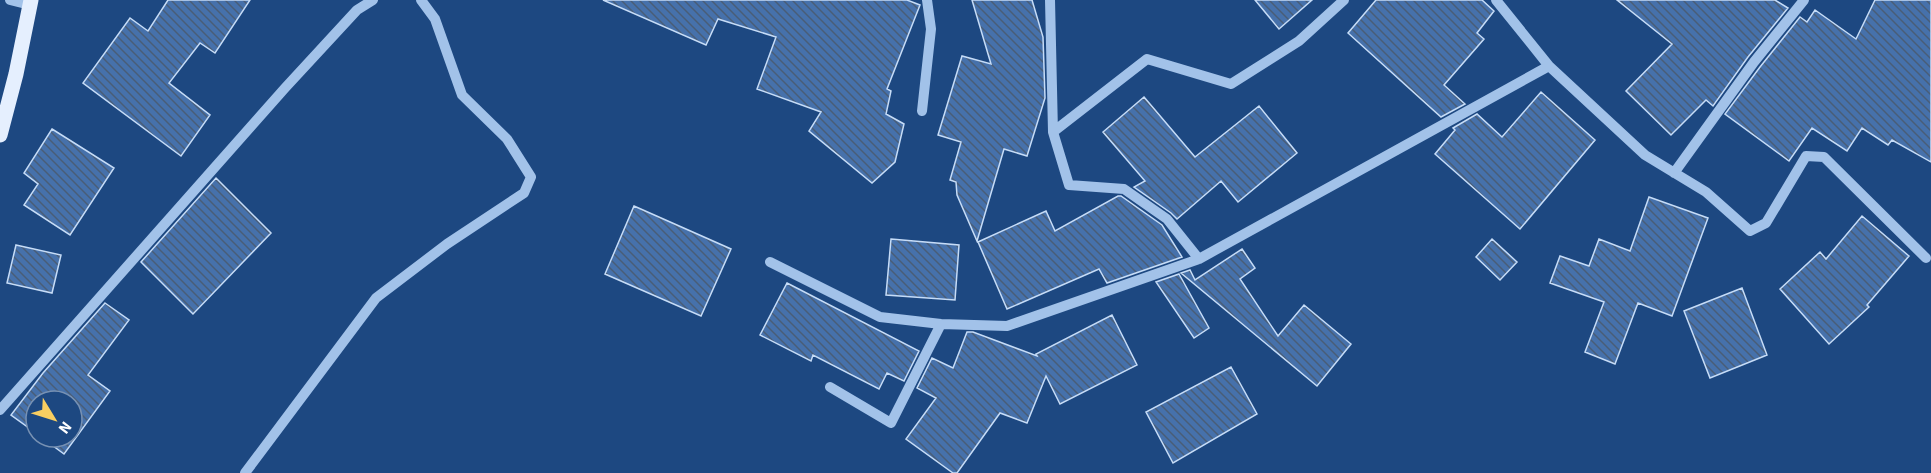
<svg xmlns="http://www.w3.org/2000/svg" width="1931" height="473" viewBox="0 0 1931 473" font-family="'Source Sans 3',sans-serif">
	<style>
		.building { fill: url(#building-back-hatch); stroke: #c6dcf7; stroke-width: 1.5 }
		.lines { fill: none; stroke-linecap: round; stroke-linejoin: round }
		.minor { stroke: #a2c2e9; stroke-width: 10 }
		.major { stroke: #e5effe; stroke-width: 15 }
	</style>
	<defs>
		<pattern id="building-back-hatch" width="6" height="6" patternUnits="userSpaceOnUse" patternTransform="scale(1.5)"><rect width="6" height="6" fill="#4671ab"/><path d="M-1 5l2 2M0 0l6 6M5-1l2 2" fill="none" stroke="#495d77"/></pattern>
	</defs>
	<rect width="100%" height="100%" fill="#1d4881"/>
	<!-- building -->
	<path class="building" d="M 168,0 L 250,0 L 215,53 L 200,43 L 169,83 L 210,115 L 181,156 L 83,83 L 130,18 L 148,31 Z
		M 603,0 L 907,0 L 920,5 L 887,89 L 891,91 L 886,114 L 904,124 L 895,162 L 872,183 L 809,131 L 821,112 L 757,89 L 776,37 L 718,19 L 706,45 Z
		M 972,0 L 1032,0 L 1043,37 L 1045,98 L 1027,156 L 1004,149 L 977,241 L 957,195 L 956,182 L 950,180 L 961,142 L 938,135 L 962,56 L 991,64 Z
		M 1255,0 L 1312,0 L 1279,29 Z
		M 1376,0 L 1482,0 L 1494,11 L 1477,33 L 1484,39 L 1444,85 L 1465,104 L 1441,117 L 1348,33 Z
		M 1617,0 L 1775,0 L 1788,8 L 1748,57 L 1713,106 L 1706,100 L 1671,135 L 1626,91 L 1672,44 Z
		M 1875,0 L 1931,0 L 1931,162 L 1892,140 L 1888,145 L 1862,128 L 1847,151 L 1812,128 L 1789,161 L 1725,114 L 1760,67 L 1800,17 L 1807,22 L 1815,10 L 1856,39 Z
		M 1541,92 L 1595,140 L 1520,229 L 1435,154 L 1455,130 L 1453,128 L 1477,114 L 1502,137 Z
		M 1144,97 L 1195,157 L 1259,106 L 1297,153 L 1238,202 L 1221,181 L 1177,219 L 1171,213 L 1134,187 L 1145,181 L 1103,132 Z
		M 52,129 L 114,168 L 70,235 L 24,205 L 38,184 L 24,173 Z
		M 216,178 L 271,233 L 193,314 L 141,262 Z
		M 1118,196 L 1121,196 L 1162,225 L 1182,257 L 1107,283 L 1099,269 L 1007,309 L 978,242 L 1046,211 L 1055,231 Z
		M 1649,197 L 1708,218 L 1672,316 L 1638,303 L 1615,364 L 1585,352 L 1604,302 L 1550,283 L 1560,256 L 1589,266 L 1599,239 L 1630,251 Z
		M 634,206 L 731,249 L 701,316 L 605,274 Z
		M 1862,216 L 1909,256 L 1867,305 L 1869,307 L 1829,344 L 1780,289 L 1820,252 L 1826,259 Z
		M 891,239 L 959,245 L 955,300 L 886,295 Z
		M 1492,239 L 1517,262 L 1500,280 L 1476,257 Z
		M 16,245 L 61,255 L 52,293 L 7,283 Z
		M 1242,249 L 1255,268 L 1240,279 L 1278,336 L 1304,305 L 1351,344 L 1317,386 L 1181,273 L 1190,270 L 1195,280 Z
		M 1179,274 L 1209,328 L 1194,338 L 1156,282 Z
		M 787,283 L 919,351 L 904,381 L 887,373 L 879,389 L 813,355 L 811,361 L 760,335 Z
		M 1742,288 L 1767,355 L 1710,378 L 1684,311 Z
		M 105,303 L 129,320 L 88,375 L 110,391 L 64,454 L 41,437 L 72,437 L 72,401 L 36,401 L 36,433 L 11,415 L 43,373 Z
		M 1112,315 L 1137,365 L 1060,404 L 1046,376 L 1027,423 L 1000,413 L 957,473 L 953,473 L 906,439 L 936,398 L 917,388 L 932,358 L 953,368 L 967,332 L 973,332 L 1037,356 L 1036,354 Z
		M 1231,367 L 1257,414 L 1173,463 L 1146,412 Z"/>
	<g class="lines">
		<!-- minor -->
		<path class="minor" d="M 10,0 L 30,5
			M 1050,0 L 1053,132 L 1069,185 L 1124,189 L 1167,219 L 1199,259
			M 1496,0 L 1549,66 L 1645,155 L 1706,192 L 1750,231 L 1766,223 L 1806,156 L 1824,157 L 1926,258
			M 922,111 L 931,29 L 927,0
			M 1053,132 L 1147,59 L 1231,84 L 1299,41 L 1344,0
			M 1674,173 L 1754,62 L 1804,0
			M 770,262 L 880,317 L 941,324 L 1007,326 L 1199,259 L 1549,66
			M 830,387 L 891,423 L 941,324
			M 0,410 L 285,88 L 357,10 L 373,0
			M 245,473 L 376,298 L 447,244 L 524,193 L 531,177 L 507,139 L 462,95 L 435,19 L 421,0"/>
		<!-- major -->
		<path class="major" d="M 0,135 L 16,74 L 31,0"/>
	</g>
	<!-- north arrow -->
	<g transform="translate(54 419) rotate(128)"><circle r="28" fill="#1d4881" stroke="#7791b3" stroke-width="1.5"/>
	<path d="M0-4.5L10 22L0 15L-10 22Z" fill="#f9ce61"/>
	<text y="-9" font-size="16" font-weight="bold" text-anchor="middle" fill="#ffffff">N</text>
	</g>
</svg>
